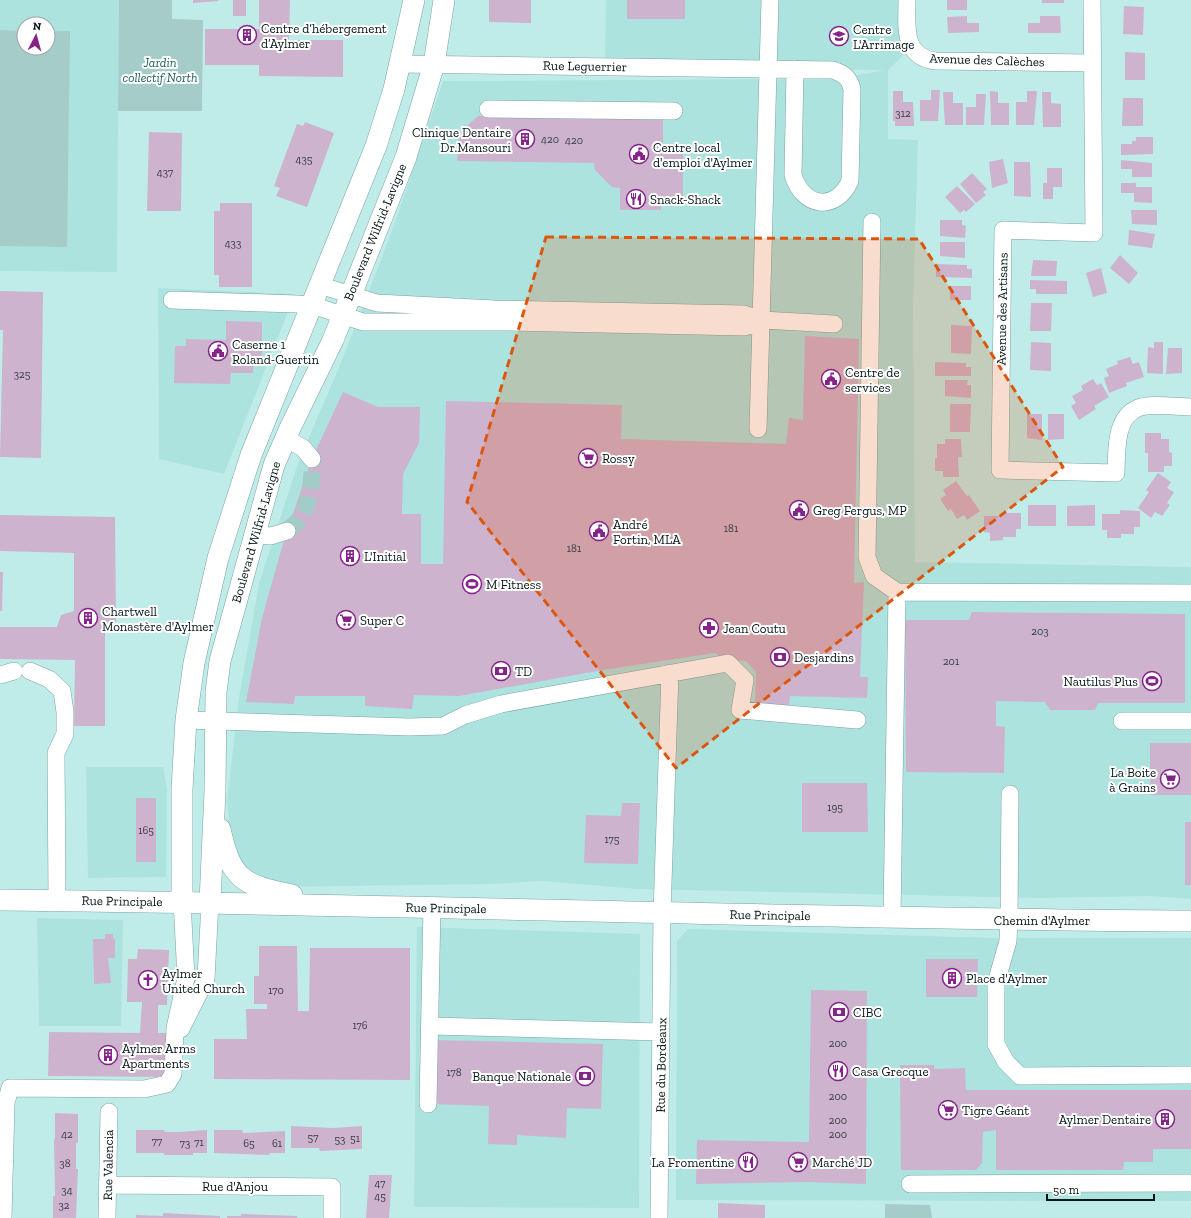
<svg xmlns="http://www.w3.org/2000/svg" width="1191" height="1218" viewBox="0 0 1191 1218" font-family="'Zilla Slab',serif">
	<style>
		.built { fill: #ace3df; fill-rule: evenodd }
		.green { fill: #a6ccc9 }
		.building { fill: #ceb3ce }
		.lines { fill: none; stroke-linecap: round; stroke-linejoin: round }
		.minor-tunnel { stroke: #a3ccc9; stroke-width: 17; stroke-dasharray: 17 8; stroke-linecap: butt }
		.minor-casing { stroke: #79a4a1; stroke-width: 18 }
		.major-casing { stroke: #79a4a1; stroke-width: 22 }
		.minor { stroke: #fff; stroke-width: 17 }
		.major { stroke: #fff; stroke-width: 21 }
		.marked { fill: #dd560c; fill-opacity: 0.2; stroke: #dd560c; stroke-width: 3; stroke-dasharray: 8 5; stroke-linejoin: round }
		.labels { text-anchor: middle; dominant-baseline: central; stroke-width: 4; stroke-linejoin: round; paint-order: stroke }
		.number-label { font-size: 11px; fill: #373d43 }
		.poi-label { font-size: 13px; fill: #051615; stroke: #fff; text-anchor: start }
		.street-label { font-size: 13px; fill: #051615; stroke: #fff }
		.park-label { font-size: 13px; font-style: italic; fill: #1e605d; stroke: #fff }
	</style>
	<rect width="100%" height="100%" fill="#bfece9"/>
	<!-- built -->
	<path class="built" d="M 0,0 L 119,0 L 117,272 L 0,271 ZM 24,24 L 48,24 L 48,48 L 24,48 Z
		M 606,0 L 907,0 L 912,47 L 888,70 L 888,139 L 918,140 L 913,306 L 915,562 L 1191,567 L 1191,899 L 1148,896 L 1041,898 L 638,889 L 542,881 L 493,884 L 268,887 L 233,857 L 227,801 L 239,698 L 259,584 L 298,463 L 340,365 L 391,234 L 443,81 L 836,79 L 885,70 L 605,67 Z
		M 158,288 L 295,294 L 224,474 L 159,459 Z
		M 86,767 L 163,767 L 167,788 L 166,877 L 88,878 Z
		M 37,918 L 123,920 L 121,1026 L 39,1026 Z
		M 417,927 L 640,934 L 639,1208 L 414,1207 Z
		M 688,929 L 994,938 L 1191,938 L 1191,1201 L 676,1200 L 677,941 Z"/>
	<!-- green -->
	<path class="green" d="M 119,0 L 172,0 L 172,19 L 203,20 L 202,111 L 118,111 Z
		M 0,30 L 24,31 L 24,48 L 48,48 L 48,31 L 70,31 L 67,247 L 0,246 Z
		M 885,1204 L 930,1205 L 932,1218 L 885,1218 Z"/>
	<!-- building -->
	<path class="building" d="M 193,0 L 218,0 L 218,1 L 193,3 Z
		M 233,0 L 246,0 L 246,16 L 233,16 Z
		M 259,0 L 290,0 L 289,40 L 343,40 L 343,77 L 259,76 L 259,65 L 205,65 L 205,29 L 259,29 Z
		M 489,0 L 531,0 L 531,23 L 489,22 Z
		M 627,0 L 685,0 L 685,19 L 627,19 Z
		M 947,0 L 967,0 L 967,10 L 947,10 Z
		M 1042,0 L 1064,0 L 1064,3 L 1042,3 Z
		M 1124,6 L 1144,7 L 1143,35 L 1123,34 Z
		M 967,16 L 967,23 L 979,23 L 979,32 L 948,33 L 947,17 Z
		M 1040,16 L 1060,16 L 1061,33 L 1028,33 L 1028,23 L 1040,23 Z
		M 1125,52 L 1145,53 L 1145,80 L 1125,80 Z
		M 931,90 L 940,90 L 938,121 L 920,121 L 920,100 L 931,100 Z
		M 893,91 L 903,91 L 903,102 L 913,102 L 914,126 L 895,126 L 895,121 L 893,121 Z
		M 990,91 L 998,92 L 998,103 L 1009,103 L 1009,125 L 991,125 Z
		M 1027,91 L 1037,91 L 1034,125 L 1016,125 L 1016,102 L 1027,102 Z
		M 943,92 L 953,92 L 953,103 L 963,103 L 963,125 L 945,125 Z
		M 1042,92 L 1051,92 L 1051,103 L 1061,104 L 1061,127 L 1043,127 Z
		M 976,94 L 986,94 L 984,125 L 966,125 L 966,107 L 976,107 Z
		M 1123,98 L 1143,98 L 1143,126 L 1122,126 Z
		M 478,116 L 663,119 L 663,146 L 683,146 L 683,199 L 661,199 L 661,210 L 620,210 L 620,188 L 612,187 L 595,170 L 594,163 L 457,161 L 459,133 Z
		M 305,122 L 334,133 L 307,207 L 276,196 L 280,188 L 274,186 L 297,124 L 303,126 Z
		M 149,132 L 182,133 L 181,211 L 147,211 Z
		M 1136,137 L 1153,137 L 1153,154 L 1121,155 L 1121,144 L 1132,144 L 1132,141 L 1136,141 Z
		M 1003,159 L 1008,183 L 992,188 L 989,162 Z
		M 1121,160 L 1152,163 L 1152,177 L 1132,177 L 1132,169 L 1121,169 Z
		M 1014,162 L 1030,162 L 1031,197 L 1014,196 Z
		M 1047,168 L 1062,168 L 1062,187 L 1053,187 L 1053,199 L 1043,199 L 1043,183 L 1047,183 Z
		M 972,173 L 987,189 L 983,192 L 986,195 L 976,203 L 960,184 Z
		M 1121,183 L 1136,183 L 1136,187 L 1152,187 L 1152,203 L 1134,202 L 1134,193 L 1121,193 Z
		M 957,186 L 975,204 L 966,212 L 964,210 L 960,213 L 945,197 Z
		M 220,203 L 252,203 L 252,287 L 219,287 L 219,275 L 214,275 L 214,211 L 220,211 Z
		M 1131,210 L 1157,210 L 1157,225 L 1132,224 Z
		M 940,220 L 962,220 L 962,225 L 966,226 L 965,238 L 940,236 Z
		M 1129,230 L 1155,234 L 1152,248 L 1128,245 Z
		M 940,242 L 965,242 L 965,258 L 940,256 Z
		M 1120,255 L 1138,273 L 1129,284 L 1110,268 Z
		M 1033,260 L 1057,261 L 1056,276 L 1031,276 Z
		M 936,264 L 967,265 L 967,269 L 972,269 L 972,278 L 936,277 Z
		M 1101,268 L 1107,293 L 1093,297 L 1086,273 Z
		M 1030,280 L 1067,281 L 1067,294 L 1036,294 L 1036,289 L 1030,289 Z
		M 950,286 L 971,286 L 971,300 L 950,300 Z
		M 0,291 L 43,292 L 41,458 L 0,457 L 3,330 L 0,330 Z
		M 1031,303 L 1052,303 L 1051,331 L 1030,331 Z
		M 226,321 L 262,322 L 262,357 L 254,356 L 253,373 L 231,373 L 230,384 L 174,383 L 175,346 L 186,346 L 186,339 L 226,340 Z
		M 951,325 L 972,326 L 971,354 L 951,353 Z
		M 805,336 L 859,339 L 854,583 L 864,582 L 860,677 L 868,677 L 867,698 L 790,696 L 789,707 L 755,705 L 756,672 L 746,661 L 725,660 L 715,653 L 603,670 L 459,696 L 414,695 L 412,709 L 365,706 L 365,696 L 295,696 L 294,704 L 246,702 L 262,618 L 284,540 L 311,461 L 343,392 L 378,407 L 420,407 L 419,443 L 403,474 L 402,514 L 421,514 L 421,564 L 443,564 L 446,401 L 622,405 L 621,439 L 786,444 L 789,418 L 803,420 Z
		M 1031,342 L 1051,343 L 1051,371 L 1030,370 Z
		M 1154,342 L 1163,342 L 1163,374 L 1147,373 L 1148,347 L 1154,348 Z
		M 1168,348 L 1182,348 L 1182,373 L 1166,374 Z
		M 1130,357 L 1133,364 L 1139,362 L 1144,377 L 1126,383 L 1127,386 L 1109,393 L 1104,378 L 1109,376 L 1106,369 L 1118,364 L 1117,361 Z
		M 935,362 L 966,363 L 966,367 L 971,367 L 971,376 L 935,376 Z
		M 1093,379 L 1097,385 L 1101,383 L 1109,397 L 1094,406 L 1096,409 L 1079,420 L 1071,406 L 1076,403 L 1072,396 L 1083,390 L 1081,386 Z
		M 945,380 L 968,380 L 967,385 L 971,385 L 971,398 L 945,396 Z
		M 950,404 L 971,404 L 970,432 L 950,432 Z
		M 1027,414 L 1042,414 L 1042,440 L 1027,438 Z
		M 1048,414 L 1064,414 L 1064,439 L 1048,440 Z
		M 1145,433 L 1161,433 L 1161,439 L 1169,439 L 1169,452 L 1172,453 L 1172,466 L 1164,466 L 1164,472 L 1148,472 L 1148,453 L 1145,453 Z
		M 945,439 L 961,439 L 962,457 L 958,457 L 959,477 L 943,477 L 943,471 L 935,471 L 935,458 L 937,458 L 937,444 L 945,444 Z
		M 1158,473 L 1171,482 L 1167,488 L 1174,492 L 1167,503 L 1170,505 L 1162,516 L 1155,512 L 1151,518 L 1138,508 L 1149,492 L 1146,490 Z
		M 956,481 L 967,496 L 969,495 L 980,511 L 967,520 L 964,515 L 957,519 L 951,509 L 948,511 L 940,499 L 946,495 L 943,490 Z
		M 1028,505 L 1056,505 L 1056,526 L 1028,526 Z
		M 1095,505 L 1095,526 L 1067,526 L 1067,506 Z
		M 1120,510 L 1140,511 L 1140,527 L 1134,527 L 1134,534 L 1121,534 L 1121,538 L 1107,538 L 1107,530 L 1102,530 L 1102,514 L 1120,514 Z
		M 1002,513 L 1021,513 L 1021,529 L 1016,529 L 1016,537 L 1003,537 L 1003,540 L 990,541 L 990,533 L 984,532 L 984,516 L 1002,516 Z
		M 0,515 L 115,517 L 116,622 L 105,622 L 105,726 L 74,726 L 75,660 L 0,659 L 0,627 L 57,627 L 61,615 L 74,611 L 74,553 L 0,551 Z
		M 0,572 L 3,572 L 2,611 L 0,611 Z
		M 972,612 L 1185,614 L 1185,703 L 1098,703 L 1095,710 L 1050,710 L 1045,702 L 996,701 L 996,726 L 1005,727 L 1004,773 L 906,772 L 905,620 L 969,620 Z
		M 1150,743 L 1191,743 L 1191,795 L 1150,795 Z
		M 802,783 L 867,783 L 868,832 L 802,832 Z
		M 136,798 L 156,798 L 156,862 L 136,862 Z
		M 622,803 L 640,803 L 638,864 L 584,863 L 586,815 L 621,816 Z
		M 1185,822 L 1191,822 L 1191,885 L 1185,885 Z
		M 105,934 L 113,934 L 113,938 L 115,939 L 115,958 L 108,958 L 111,983 L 94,984 L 93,939 L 105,939 Z
		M 259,946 L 297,946 L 298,1011 L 309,1011 L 310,948 L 410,948 L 410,1080 L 214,1079 L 214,1039 L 247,1039 L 246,1009 L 267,1009 L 267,1004 L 254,1004 L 254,976 L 259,976 Z
		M 138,949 L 169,950 L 167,1005 L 158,1005 L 158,1033 L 167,1033 L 167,1077 L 48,1076 L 49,1032 L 140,1033 L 142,1002 L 127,1002 L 128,959 L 137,959 Z
		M 926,959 L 978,959 L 977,997 L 926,997 Z
		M 811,990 L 867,991 L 866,1184 L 806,1182 L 696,1184 L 697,1140 L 809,1142 Z
		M 433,1040 L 603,1044 L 601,1109 L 567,1108 L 566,1138 L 517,1135 L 517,1145 L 488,1144 L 489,1106 L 431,1104 Z
		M 900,1065 L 934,1065 L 934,1069 L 965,1068 L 966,1090 L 1191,1090 L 1191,1149 L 1153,1149 L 1153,1162 L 1124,1162 L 1123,1170 L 996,1170 L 996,1130 L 983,1132 L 982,1163 L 976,1170 L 901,1170 Z
		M 55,1113 L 78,1114 L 78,1143 L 76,1143 L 76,1169 L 78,1169 L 76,1218 L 53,1218 L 53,1196 L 55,1196 L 54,1139 L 55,1139 Z
		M 291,1126 L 333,1128 L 362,1126 L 362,1149 L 320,1151 L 319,1148 L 291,1148 Z
		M 136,1130 L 164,1130 L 165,1132 L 178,1132 L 207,1130 L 207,1153 L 193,1153 L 193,1155 L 164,1155 L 164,1153 L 136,1153 Z
		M 214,1130 L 242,1130 L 243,1133 L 285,1131 L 285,1153 L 270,1153 L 269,1155 L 214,1153 Z
		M 369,1175 L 392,1175 L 389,1218 L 366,1218 Z
		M 718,1203 L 765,1205 L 765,1218 L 718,1218 Z
		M 163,1213 L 220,1216 L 220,1218 L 136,1218 L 136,1215 L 163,1216 Z
		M 241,1214 L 297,1216 L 297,1218 L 227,1218 L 227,1216 L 241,1216 Z"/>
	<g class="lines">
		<!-- minor-tunnel -->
		<path class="minor-tunnel" d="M 287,531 C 291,527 295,524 299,520 C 310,507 313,476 312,459"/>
		<!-- minor casing -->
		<g class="minor-casing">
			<path id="minor" d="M 907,0 C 907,26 902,56 935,61 L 1091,63
				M 1092,0 L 1094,233 L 1003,230 L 1000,470 L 1116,473 C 1117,452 1114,418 1138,408 C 1150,403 1177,407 1191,407
				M 400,64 L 833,70 C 844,74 849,77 852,89 L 850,181 C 836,212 803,208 793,175 L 795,69
				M 488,109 L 674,111
				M 872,222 L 867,557 L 874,576 L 897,592 L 1191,593
				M 319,285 L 377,303 L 494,309 L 744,314 L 762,320 L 834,324
				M 172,300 L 297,304 L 312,305 L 363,322 L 505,322 L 745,327 L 762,320
				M 758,429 L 770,0
				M 285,438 L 303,448 L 312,459
				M 254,535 L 271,536 L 287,531
				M 30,671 L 49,679 L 62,691 L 65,712 L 65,734 L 56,753 L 57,900
				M 0,675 L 14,671
				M 186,720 L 409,727 L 443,726 L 465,715 L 501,704 L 728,663 L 745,680 L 740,710 L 857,720
				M 1122,721 L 1191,721
				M 1010,794 L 1009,920 L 1008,941 L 996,983 L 996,1044 L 1006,1062 L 1020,1076 L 1191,1075
				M 892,918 L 897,592
				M 430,1026 L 661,1032
				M 181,1029 L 206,979 L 210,902
				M 428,1104 L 432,907
				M 910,1184 L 1191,1183
				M 107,1185 L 332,1187 L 332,1218
				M 3,1218 L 6,1103 L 10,1088 L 144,1089 L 167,1084 L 173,1074 L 175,1028 L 186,978 L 182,901
				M 107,1218 L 109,1112
				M 659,1218 L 662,913 L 670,673"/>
		</g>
		<!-- major casing -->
		<g class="major-casing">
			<path id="major" d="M 220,829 C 231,880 243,885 292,895
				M 0,900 C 397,904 794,919 1191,921
				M 182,901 L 182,789 L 186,720 L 194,663 L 218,558 L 251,455 L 376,146 L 394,89 L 414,0
				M 210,902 L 215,791 L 216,692 L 220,661 L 274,465 L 291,426 L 333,340 L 406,157 L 434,64 L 444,0"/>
		</g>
		<!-- minor -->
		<use href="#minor" class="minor"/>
		<!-- major -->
		<use href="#major" class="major"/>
	</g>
	<!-- marked area -->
	<path class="marked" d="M 546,237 L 919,239 L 1063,467 L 676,768 L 467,502 Z"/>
	<!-- icons -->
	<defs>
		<g id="building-ring" transform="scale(1)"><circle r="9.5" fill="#fff" stroke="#86238b" stroke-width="1.5"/><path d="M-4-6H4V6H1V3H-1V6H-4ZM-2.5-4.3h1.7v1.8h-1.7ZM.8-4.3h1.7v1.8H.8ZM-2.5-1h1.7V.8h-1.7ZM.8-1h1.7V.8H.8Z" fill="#86238b"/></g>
		<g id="school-ring" transform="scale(1)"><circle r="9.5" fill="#fff" stroke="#86238b" stroke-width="1.5"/><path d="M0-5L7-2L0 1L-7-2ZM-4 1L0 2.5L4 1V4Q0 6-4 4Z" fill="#86238b"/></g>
		<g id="civic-ring" transform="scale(1)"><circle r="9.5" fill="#fff" stroke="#86238b" stroke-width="1.5"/><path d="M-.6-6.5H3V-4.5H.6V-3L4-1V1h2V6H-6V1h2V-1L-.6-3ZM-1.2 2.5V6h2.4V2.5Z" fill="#86238b"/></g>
		<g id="restaurant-ring" transform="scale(1)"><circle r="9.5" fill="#fff" stroke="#86238b" stroke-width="1.5"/><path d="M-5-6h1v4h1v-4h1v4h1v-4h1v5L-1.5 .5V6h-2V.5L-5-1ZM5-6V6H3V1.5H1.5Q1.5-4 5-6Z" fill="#86238b"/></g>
		<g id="supermarket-ring" transform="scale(1)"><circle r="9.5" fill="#fff" stroke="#86238b" stroke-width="1.5"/><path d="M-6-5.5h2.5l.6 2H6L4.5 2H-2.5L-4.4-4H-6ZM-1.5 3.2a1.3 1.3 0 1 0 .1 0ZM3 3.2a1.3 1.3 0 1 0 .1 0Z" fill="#86238b"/></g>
		<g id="stadium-ring" transform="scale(1)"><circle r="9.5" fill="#fff" stroke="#86238b" stroke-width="1.5"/><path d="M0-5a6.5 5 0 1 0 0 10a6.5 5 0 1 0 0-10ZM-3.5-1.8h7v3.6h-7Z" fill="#86238b"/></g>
		<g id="pharmacy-ring" transform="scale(1)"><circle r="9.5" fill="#fff" stroke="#86238b" stroke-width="1.5"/><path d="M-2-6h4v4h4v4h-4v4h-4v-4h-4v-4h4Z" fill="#86238b"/></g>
		<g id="bank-ring" transform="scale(1)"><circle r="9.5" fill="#fff" stroke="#86238b" stroke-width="1.5"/><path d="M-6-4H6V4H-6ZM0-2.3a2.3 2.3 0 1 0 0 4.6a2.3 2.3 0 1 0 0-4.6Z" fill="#86238b"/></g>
		<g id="church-ring" transform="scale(1)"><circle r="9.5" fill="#fff" stroke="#86238b" stroke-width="1.5"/><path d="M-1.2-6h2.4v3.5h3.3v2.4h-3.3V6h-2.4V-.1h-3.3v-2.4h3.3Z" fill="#86238b"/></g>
	</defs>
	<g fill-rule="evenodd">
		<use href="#building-ring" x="247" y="35"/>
		<use href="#school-ring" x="839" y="36"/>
		<use href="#building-ring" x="525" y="139"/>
		<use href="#civic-ring" x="639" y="154"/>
		<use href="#restaurant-ring" x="636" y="199"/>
		<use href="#civic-ring" x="218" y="351"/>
		<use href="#civic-ring" x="831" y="379"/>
		<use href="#supermarket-ring" x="588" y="458"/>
		<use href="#civic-ring" x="799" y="510"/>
		<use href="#civic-ring" x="599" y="531"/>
		<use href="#building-ring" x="350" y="556"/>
		<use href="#stadium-ring" x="472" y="584"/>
		<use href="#building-ring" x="88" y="618"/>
		<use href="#supermarket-ring" x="346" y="620"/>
		<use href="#pharmacy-ring" x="709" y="628"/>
		<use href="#bank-ring" x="780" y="657"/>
		<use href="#bank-ring" x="501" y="671"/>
		<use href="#stadium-ring" x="1152" y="681"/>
		<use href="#supermarket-ring" x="1170" y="779"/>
		<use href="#building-ring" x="952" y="978"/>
		<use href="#church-ring" x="148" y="980"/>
		<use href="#bank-ring" x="839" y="1012"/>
		<use href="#building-ring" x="108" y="1055"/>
		<use href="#restaurant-ring" x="838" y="1071"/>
		<use href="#bank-ring" x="585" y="1076"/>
		<use href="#supermarket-ring" x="948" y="1110"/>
		<use href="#building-ring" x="1165" y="1119"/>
		<use href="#restaurant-ring" x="748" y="1162"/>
		<use href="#supermarket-ring" x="798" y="1162"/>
	</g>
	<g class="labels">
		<!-- number labels -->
		<g class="number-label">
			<text x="903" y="113">312</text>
			<text x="550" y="139">420</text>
			<text x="574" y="140">420</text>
			<text x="304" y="159">435</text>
			<text x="165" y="172">437</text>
			<text x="233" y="243">433</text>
			<text x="22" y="374">325</text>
			<text x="731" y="528">181</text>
			<text x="574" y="548">181</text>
			<text x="1040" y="631">203</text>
			<text x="951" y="661">201</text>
			<text x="835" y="807">195</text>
			<text x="146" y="830">165</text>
			<text x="612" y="839">175</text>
			<text x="276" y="990">170</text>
			<text x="360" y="1025">176</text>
			<text x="838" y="1043">200</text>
			<text x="454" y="1072">178</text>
			<text x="838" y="1096">200</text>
			<text x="838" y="1120">200</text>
			<text x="67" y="1134">42</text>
			<text x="838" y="1134">200</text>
			<text x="313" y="1137">57</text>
			<text x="355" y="1138">51</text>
			<text x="340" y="1139">53</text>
			<text x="157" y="1141">77</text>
			<text x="199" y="1142">71</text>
			<text x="185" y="1143">73</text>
			<text x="249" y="1143">65</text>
			<text x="277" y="1143">61</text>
			<text x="65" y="1163">38</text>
			<text x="380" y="1183">47</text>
			<text x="67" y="1190">34</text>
			<text x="380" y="1196">45</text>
			<text x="64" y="1205">32</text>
		</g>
		<!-- poi labels -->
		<g class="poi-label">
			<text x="261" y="28">Centre d’hébergement<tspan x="261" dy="15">d’Aylmer</tspan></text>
			<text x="853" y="29">Centre<tspan x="853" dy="15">L'Arrimage</tspan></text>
			<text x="511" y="132" text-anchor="end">Clinique Dentaire<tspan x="511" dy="15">Dr.Mansouri</tspan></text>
			<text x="653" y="147">Centre local<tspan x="653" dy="15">d'emploi d'Aylmer</tspan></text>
			<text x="650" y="199">Snack-Shack</text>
			<text x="232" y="344">Caserne 1<tspan x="232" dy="15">Roland-Guertin</tspan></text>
			<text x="845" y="372">Centre de<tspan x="845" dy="15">services</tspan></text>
			<text x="602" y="458">Rossy</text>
			<text x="813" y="510">Greg Fergus, MP</text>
			<text x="613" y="524">André<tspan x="613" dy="15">Fortin, MLA</tspan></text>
			<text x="364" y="556">L'Initial</text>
			<text x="486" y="584">M Fitness</text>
			<text x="102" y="611">Chartwell<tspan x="102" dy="15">Monastère d'Aylmer</tspan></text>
			<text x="360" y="620">Super C</text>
			<text x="723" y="628">Jean Coutu</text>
			<text x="794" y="657">Desjardins</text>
			<text x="515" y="671">TD</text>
			<text x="1138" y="681" text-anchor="end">Nautilus Plus</text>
			<text x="1156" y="772" text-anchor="end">La Boite<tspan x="1156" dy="15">à Grains</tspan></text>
			<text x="162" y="973">Aylmer<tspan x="162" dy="15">United Church</tspan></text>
			<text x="966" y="978">Place d'Aylmer</text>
			<text x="853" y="1012">CIBC</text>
			<text x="122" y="1048">Aylmer Arms<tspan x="122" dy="15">Apartments</tspan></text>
			<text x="852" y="1071">Casa Grecque</text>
			<text x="571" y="1076" text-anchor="end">Banque Nationale</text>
			<text x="962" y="1110">Tigre Géant</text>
			<text x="1151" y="1119" text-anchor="end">Aylmer Dentaire</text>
			<text x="734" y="1162" text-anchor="end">La Fromentine</text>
			<text x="812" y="1162">Marché JD</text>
		</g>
		<!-- street labels -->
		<g class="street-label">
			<text transform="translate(987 60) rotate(2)">Avenue des Calèches</text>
			<text transform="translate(585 66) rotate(1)">Rue Leguerrier</text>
			<text transform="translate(375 232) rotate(-68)">Boulevard Wilfrid-Lavigne</text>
			<text transform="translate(1002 309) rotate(-89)">Avenue des Artisans</text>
			<text transform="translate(256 532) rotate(-74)">Boulevard Wilfrid-Lavigne</text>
			<text transform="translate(122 901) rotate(1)">Rue Principale</text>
			<text transform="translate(446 908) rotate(1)">Rue Principale</text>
			<text transform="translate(770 915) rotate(1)">Rue Principale</text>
			<text x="1042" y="920">Chemin d'Aylmer</text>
			<text transform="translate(661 1065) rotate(-89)">Rue du Bordeaux</text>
			<text transform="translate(108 1165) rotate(-89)">Rue Valencia</text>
			<text x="235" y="1186">Rue d'Anjou</text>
		</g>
		<!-- park labels -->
		<g class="park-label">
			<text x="160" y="62">Jardin<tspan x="160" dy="15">collectif North</tspan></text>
		</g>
	</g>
	<!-- north arrow -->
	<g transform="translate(36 36) rotate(6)"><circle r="19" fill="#ffffff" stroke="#9ba2a1"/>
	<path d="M0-3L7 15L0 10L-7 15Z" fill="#86238b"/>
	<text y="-6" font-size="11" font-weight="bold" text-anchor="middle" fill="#051615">N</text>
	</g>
	<!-- scale -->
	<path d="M1047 1194v6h107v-6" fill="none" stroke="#051615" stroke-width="2"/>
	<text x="1053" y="1194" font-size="12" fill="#051615" stroke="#ffffff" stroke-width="3" paint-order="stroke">50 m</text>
</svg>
